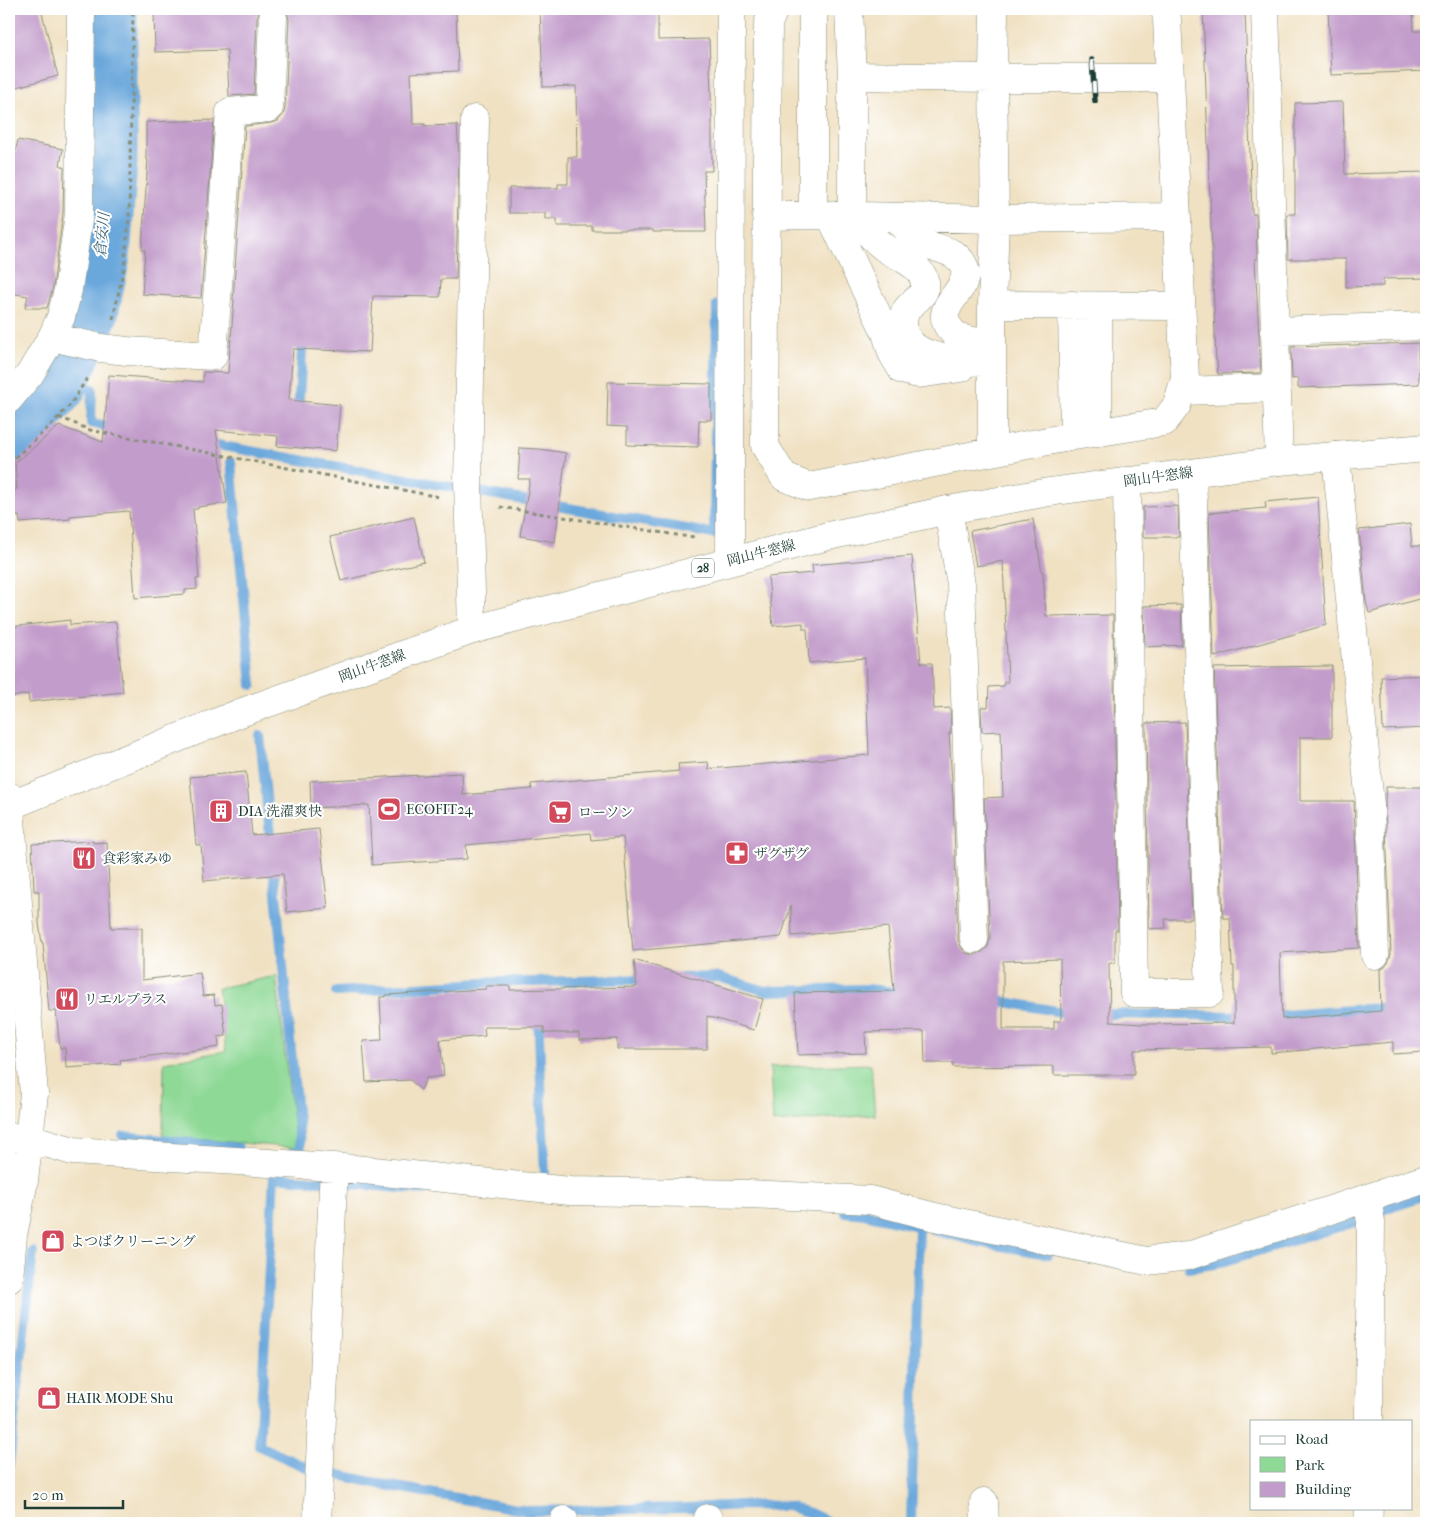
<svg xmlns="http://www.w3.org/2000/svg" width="1435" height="1532" viewBox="0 0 1435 1532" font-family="'IM FELL French Canon','Noto Serif JP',serif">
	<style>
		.green { fill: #8fd996; stroke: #578b65 }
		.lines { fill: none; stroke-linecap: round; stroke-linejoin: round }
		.stream { stroke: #6aa7db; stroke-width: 10 }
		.river { stroke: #6aa7db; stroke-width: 59 }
		.building { fill: #c29ccb; fill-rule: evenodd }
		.minor-casing { stroke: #888f7b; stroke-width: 29 }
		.major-casing { stroke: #888f7b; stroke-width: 29 }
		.path { stroke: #888f7b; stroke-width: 3; stroke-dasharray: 4 4; stroke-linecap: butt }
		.minor { stroke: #fff; stroke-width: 28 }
		.major { stroke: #fff; stroke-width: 28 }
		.rail-casing { stroke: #1f3d34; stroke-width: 5.5 }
		.rail { stroke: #fff; stroke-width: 4; stroke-dasharray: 11; stroke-linecap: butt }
		.labels { text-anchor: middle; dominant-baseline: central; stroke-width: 4; stroke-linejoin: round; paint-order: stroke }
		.shield { fill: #fff; stroke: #627771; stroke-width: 1 }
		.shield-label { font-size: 12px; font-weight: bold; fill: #1f3d34 }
		.street-label { font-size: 14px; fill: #1f3d34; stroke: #fff }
		.poi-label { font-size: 14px; fill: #1f3d34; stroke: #fff; text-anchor: start }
		.water-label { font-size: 15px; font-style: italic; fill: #39626e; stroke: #fff }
	</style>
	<rect width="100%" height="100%" fill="#fff"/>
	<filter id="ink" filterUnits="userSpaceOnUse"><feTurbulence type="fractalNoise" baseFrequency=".02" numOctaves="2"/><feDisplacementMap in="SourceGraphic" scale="10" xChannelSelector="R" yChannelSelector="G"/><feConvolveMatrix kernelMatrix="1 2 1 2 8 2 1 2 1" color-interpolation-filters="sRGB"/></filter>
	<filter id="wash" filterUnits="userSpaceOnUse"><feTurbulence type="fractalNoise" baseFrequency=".0096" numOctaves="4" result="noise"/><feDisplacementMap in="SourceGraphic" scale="20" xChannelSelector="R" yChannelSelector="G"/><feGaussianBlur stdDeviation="1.12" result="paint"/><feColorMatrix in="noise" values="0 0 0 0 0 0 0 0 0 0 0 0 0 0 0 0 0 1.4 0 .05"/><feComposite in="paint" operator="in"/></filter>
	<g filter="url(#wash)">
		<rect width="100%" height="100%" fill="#f0e1c2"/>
		<!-- green -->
		<path class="green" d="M 276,976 L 296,1148 L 163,1136 L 164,1062 L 226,1051 L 218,988 Z
			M 871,1064 L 875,1115 L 773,1123 L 770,1067 Z"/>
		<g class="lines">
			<!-- stream -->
			<path class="stream" d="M 89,312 L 104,312 L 112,279 L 121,180 L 125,9
				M 92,389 L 91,423 L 118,428
				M 298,413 L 303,337
				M 206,443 L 714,534 L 717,305
				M 231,462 L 252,685
				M 260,736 L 271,845
				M 273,862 L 301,1154 L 292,1153
				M 682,978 L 718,977 L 766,991 L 866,989 L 898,992
				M 336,992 L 498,982 L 537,982 L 650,979
				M 989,999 L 1073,1014
				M 538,1013 L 545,1176
				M 1098,1014 L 1246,1016
				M 1270,1016 L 1393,1007
				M 123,1136 L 238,1148
				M 424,1190 L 274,1177 L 259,1446 L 308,1468 L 380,1484 L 528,1511 L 688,1508 L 741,1505 L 787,1506 L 810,1513 L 831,1523
				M 845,1212 L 865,1214 L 914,1225
				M 933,1230 L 979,1242 L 1048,1254
				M 1189,1268 L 1214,1264 L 1348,1224 L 1392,1206 L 1426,1195
				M 9,1464 L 33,1252
				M 911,1523 L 919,1227"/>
			<!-- river -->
			<path class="river" d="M 9,435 L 57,386 L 89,312 L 101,256 L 108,162 L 108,9"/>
		</g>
		<g id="blocks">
			<!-- building -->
			<path class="building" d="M 9,9 L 41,9 L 58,76 L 9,89 Z
				M 227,9 L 261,9 L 257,17 L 254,94 L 229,96 L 227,50 L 155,52 L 154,11 Z
				M 286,9 L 456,9 L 458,71 L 411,73 L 413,124 L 425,124 L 425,126 L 457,125 L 459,153 L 456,279 L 441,279 L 440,297 L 373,296 L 370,352 L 293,349 L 289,400 L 340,405 L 336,451 L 277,446 L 278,436 L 216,430 L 227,503 L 198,507 L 198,509 L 193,509 L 199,579 L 196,579 L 197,589 L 185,590 L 185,594 L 135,598 L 129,511 L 70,516 L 70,519 L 20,523 L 19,516 L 9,516 L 9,490 L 17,489 L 15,463 L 59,426 L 103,442 L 109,375 L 203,382 L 203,372 L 228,373 L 234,300 L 233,300 L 245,126 L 271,123 L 278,121 L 283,115 L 285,109 L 289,19 Z
				M 540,9 L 658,9 L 658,40 L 709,39 L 712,120 L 712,171 L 704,171 L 706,232 L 653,232 L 653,230 L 592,230 L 592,226 L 557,226 L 557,219 L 545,219 L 545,213 L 509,213 L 509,188 L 558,188 L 558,184 L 568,184 L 568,157 L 577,157 L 576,86 L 543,87 Z
				M 1203,9 L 1245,9 L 1252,214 L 1256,214 L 1257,259 L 1255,259 L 1261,373 L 1218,374 L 1217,361 L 1216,361 Z
				M 1328,9 L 1413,9 L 1414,31 L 1426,31 L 1426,71 L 1331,75 Z
				M 1343,102 L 1345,174 L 1426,172 L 1426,278 L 1383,279 L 1383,286 L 1346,287 L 1346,259 L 1288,259 L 1287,214 L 1295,214 L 1295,103 Z
				M 214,120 L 201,298 L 142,294 L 145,250 L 142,250 L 143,233 L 148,159 L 146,159 L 146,122 Z
				M 18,140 L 63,149 L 60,165 L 64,167 L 63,213 L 53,287 L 47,308 L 25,308 L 28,296 L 9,293 L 9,181 L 12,162 L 13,162 Z
				M 1418,343 L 1419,384 L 1298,388 L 1298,378 L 1292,379 L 1291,347 Z
				M 608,382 L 711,384 L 711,420 L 699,420 L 698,447 L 627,445 L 627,427 L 607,426 Z
				M 520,448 L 539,449 L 566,453 L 555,542 L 520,536 L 530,479 L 518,479 Z
				M 1318,497 L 1326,625 L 1214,657 L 1209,513 L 1266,508 L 1265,502 Z
				M 1178,506 L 1179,537 L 1143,537 L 1143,507 Z
				M 414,517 L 424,562 L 341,581 L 330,537 Z
				M 1033,519 L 1042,572 L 1043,572 L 1046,616 L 1113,615 L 1118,930 L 1115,930 L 1115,963 L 1109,963 L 1110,1022 L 1143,1024 L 1234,1023 L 1234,966 L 1232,966 L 1230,918 L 1223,918 L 1214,668 L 1332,666 L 1332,737 L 1300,737 L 1300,801 L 1354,801 L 1359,948 L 1280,953 L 1282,1019 L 1381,1011 L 1380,969 L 1384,968 L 1388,963 L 1391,954 L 1385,801 L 1386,787 L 1426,787 L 1426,1052 L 1393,1054 L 1393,1042 L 1271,1053 L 1271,1047 L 1134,1050 L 1134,1075 L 1054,1075 L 1054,1066 L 953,1067 L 953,1063 L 925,1063 L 924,1031 L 865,1032 L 866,1053 L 798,1055 L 795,993 L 894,991 L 888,927 L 792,936 L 791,905 L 781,937 L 633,951 L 623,837 L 591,840 L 590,833 L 466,845 L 467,859 L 372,865 L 369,805 L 311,808 L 310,781 L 462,773 L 463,795 L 532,789 L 531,784 L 679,771 L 678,764 L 708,762 L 709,769 L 869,755 L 865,658 L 809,663 L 807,629 L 803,629 L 803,623 L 773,626 L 768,577 L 813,573 L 812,565 L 912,556 L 921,663 L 932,663 L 934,709 L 950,708 L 951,733 L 949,733 L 953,799 L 958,940 L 961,947 L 966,953 L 974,955 L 982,952 L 988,947 L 990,938 L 984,798 L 1003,797 L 1001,731 L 982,732 L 981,707 L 988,707 L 989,687 L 1004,686 L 1004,682 L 1008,682 L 1003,561 L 976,566 L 970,531 ZM 1060,959 L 1061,1021 L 1054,1021 L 1054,1029 L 1003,1029 L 1003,961 Z
				M 1410,524 L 1412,546 L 1426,546 L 1426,597 L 1369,613 L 1366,602 L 1359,530 Z
				M 1181,605 L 1182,645 L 1145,647 L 1144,606 Z
				M 70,620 L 70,625 L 116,622 L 123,692 L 29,702 L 28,694 L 12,697 L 9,667 L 9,627 Z
				M 1426,675 L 1426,728 L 1383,730 L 1381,677 Z
				M 1185,722 L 1192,919 L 1165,919 L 1166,928 L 1149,929 L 1146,723 Z
				M 246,772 L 252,835 L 319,829 L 328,908 L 287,912 L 283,874 L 204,881 L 201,845 L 196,845 L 190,777 Z
				M 93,841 L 93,843 L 107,842 L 111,928 L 142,928 L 142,980 L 200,973 L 203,996 L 214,995 L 215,1005 L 222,1004 L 226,1036 L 218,1037 L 219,1047 L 120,1060 L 121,1064 L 66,1068 L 65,1048 L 60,1048 L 56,1011 L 49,1011 L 43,943 L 42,943 L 39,923 L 39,891 L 34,891 L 32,844 Z
				M 634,960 L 763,999 L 754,1030 L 707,1016 L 707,1049 L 617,1049 L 617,1039 L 579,1040 L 579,1033 L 544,1033 L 544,1027 L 484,1027 L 485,1036 L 440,1040 L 444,1076 L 426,1078 L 421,1090 L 410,1080 L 366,1082 L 363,1041 L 382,1040 L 380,997 L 386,997 L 386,995 L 486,989 L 486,986 L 510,986 L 510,990 L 637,987 Z"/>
		</g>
	</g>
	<g filter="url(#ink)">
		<use href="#blocks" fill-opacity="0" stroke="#888f7b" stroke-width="1"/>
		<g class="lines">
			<!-- minor casing -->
			<g class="minor-casing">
				<path id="minor" d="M 774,9 L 768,24 L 765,446 L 784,477 L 809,487 L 1074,436 L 1164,422 L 1177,405 L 1185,379 L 1167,19 L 1165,9
					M 813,9 L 813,215
					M 849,9 L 852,76 L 852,216 C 863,226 873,240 885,248 C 899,258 920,263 925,282 C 928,294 913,301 907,309 C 903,315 903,321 903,327 C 907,362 965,360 992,363
					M 1265,9 L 1279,461
					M 852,76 L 993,78 L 1170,78
					M 830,215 L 886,333 L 892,353 L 902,370 L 918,374 L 961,368
					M 766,216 L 813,215 L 995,219 L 1177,217
					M 896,217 C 903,224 909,233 917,239 C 931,250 954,247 963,264 C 976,289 930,305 950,329 C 960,342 977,342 992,342
					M 992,305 L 1181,306
					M 1072,305 L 1074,436
					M 1098,306 L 1098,433
					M 1274,331 L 1426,326
					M 52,337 L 101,348 L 127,351 L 213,356 L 230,112 L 269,108 L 273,18
					M 1181,391 L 1276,388
					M 9,399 L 30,374 L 52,337 L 61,317 L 68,290 L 79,214 L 81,9
					M 992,451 L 992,305 L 995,219 L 993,78 L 994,9
					M 1336,456 L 1370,804 L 1375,955
					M 1127,481 L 1134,993 L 1210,993 L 1192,473
					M 948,510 L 961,584 L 974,939
					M 730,561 L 731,9
					M 472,630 L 468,481 L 475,119
					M 9,796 L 34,1094 L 24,1181 L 13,1235 L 9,1279
					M 9,1137 L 29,1138 L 73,1151 L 334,1167 L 570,1191 L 749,1194 L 870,1200 L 935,1217 L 1147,1261 L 1188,1256 L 1426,1179
					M 1367,1199 L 1371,1222 L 1369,1421
					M 984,1502 L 985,1523
					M 317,1523 L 334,1167
					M 564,1523 L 564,1520
					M 707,1523 L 708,1518
					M 1368,1523 L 1369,1508"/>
			</g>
			<!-- major casing -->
			<g class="major-casing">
				<path id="major" d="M 9,806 L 240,713 L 472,630 L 828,536 L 948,510 L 1049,492 L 1279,461 L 1426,448"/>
			</g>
			<!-- path -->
			<path class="path" d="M 113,319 L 124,267 L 129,219 L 133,9
				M 59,417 L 90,430 L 439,497
				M 9,463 L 49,427 L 71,404 L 89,375
				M 500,507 L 683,536 L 696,537"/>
			<!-- minor -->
			<use href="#minor" class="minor"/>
			<!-- major -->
			<use href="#major" class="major"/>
			<!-- rail casing -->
			<g class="rail-casing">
				<path id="rail" d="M 1092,60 L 1095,101"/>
			</g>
			<!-- rail -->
			<use href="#rail" class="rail"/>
		</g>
	</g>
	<!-- icons -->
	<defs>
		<g id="stadium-square" transform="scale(1.25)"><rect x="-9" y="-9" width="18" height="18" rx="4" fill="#d1495b" stroke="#fff"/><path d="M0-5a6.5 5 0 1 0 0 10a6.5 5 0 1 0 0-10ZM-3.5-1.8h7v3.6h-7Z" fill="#fff"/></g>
		<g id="building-square" transform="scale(1.25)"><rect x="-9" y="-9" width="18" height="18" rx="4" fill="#d1495b" stroke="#fff"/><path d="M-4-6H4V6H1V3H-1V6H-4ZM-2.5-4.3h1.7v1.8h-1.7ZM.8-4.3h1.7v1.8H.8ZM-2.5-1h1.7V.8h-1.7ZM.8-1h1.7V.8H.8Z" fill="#fff"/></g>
		<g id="supermarket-square" transform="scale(1.25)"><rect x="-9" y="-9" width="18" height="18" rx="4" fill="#d1495b" stroke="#fff"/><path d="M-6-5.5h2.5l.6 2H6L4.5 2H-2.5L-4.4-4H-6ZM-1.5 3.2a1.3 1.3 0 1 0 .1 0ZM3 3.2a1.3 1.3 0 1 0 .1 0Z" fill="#fff"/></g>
		<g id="pharmacy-square" transform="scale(1.25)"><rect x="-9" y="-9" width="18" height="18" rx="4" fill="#d1495b" stroke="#fff"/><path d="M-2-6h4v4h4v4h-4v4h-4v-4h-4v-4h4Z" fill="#fff"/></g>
		<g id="restaurant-square" transform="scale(1.25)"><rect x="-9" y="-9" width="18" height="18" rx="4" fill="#d1495b" stroke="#fff"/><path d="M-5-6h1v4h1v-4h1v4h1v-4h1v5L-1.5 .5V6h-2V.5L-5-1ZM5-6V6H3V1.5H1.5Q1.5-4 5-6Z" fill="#fff"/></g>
		<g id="shop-square" transform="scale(1.25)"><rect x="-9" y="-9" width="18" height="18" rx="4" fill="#d1495b" stroke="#fff"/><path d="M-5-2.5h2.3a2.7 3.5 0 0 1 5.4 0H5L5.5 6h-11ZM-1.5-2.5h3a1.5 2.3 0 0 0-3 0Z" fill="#fff"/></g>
	</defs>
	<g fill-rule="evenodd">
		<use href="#stadium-square" x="389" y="809"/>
		<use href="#building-square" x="221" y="811"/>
		<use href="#supermarket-square" x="560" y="812"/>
		<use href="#pharmacy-square" x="737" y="853"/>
		<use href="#restaurant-square" x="84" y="858"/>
		<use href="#restaurant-square" x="67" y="999"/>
		<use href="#shop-square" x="53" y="1241"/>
		<use href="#shop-square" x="49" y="1398"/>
	</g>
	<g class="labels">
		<!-- shield labels -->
		<rect class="shield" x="692" y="558.5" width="22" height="19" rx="4"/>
		<g class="shield-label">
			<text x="703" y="568">28</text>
		</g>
		<!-- street labels -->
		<g class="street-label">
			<text transform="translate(1158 477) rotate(-8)">岡山牛窓線</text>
			<text transform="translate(761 553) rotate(-14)">岡山牛窓線</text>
			<text transform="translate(372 666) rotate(-20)">岡山牛窓線</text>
		</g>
		<!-- poi labels -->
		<g class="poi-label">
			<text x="406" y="809">ECOFIT24</text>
			<text x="238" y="811">DIA 洗濯爽快</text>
			<text x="578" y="812">ローソン</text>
			<text x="754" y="853">ザグザグ</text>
			<text x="102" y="858">食彩家みゆ</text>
			<text x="84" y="999">リエルプラス</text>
			<text x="70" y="1241">よつばクリーニング</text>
			<text x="66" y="1398">HAIR MODE Shu</text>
		</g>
		<!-- water labels -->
		<g class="water-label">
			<text transform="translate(102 235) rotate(-85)">倉安川</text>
		</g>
	</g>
	<!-- margin -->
	<rect width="1435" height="1532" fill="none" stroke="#fff" stroke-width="30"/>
	<!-- legend -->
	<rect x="1250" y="1420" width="162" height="90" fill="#ffffff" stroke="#a5b1ae"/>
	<rect x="1260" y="1436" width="25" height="8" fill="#ffffff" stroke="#a5b1ae"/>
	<text x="1295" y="1444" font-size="15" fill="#1f3d34">Road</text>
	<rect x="1260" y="1457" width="25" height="15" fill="#8fd996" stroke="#a5b1ae"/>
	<text x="1295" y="1470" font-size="15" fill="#1f3d34">Park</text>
	<rect x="1260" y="1482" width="25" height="15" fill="#c29ccb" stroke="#a5b1ae"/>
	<text x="1295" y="1494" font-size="15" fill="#1f3d34">Building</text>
	<!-- scale -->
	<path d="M25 1500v8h98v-8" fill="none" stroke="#1f3d34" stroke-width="2.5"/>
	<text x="32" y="1500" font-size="15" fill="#1f3d34" stroke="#ffffff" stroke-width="4" paint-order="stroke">20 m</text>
</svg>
